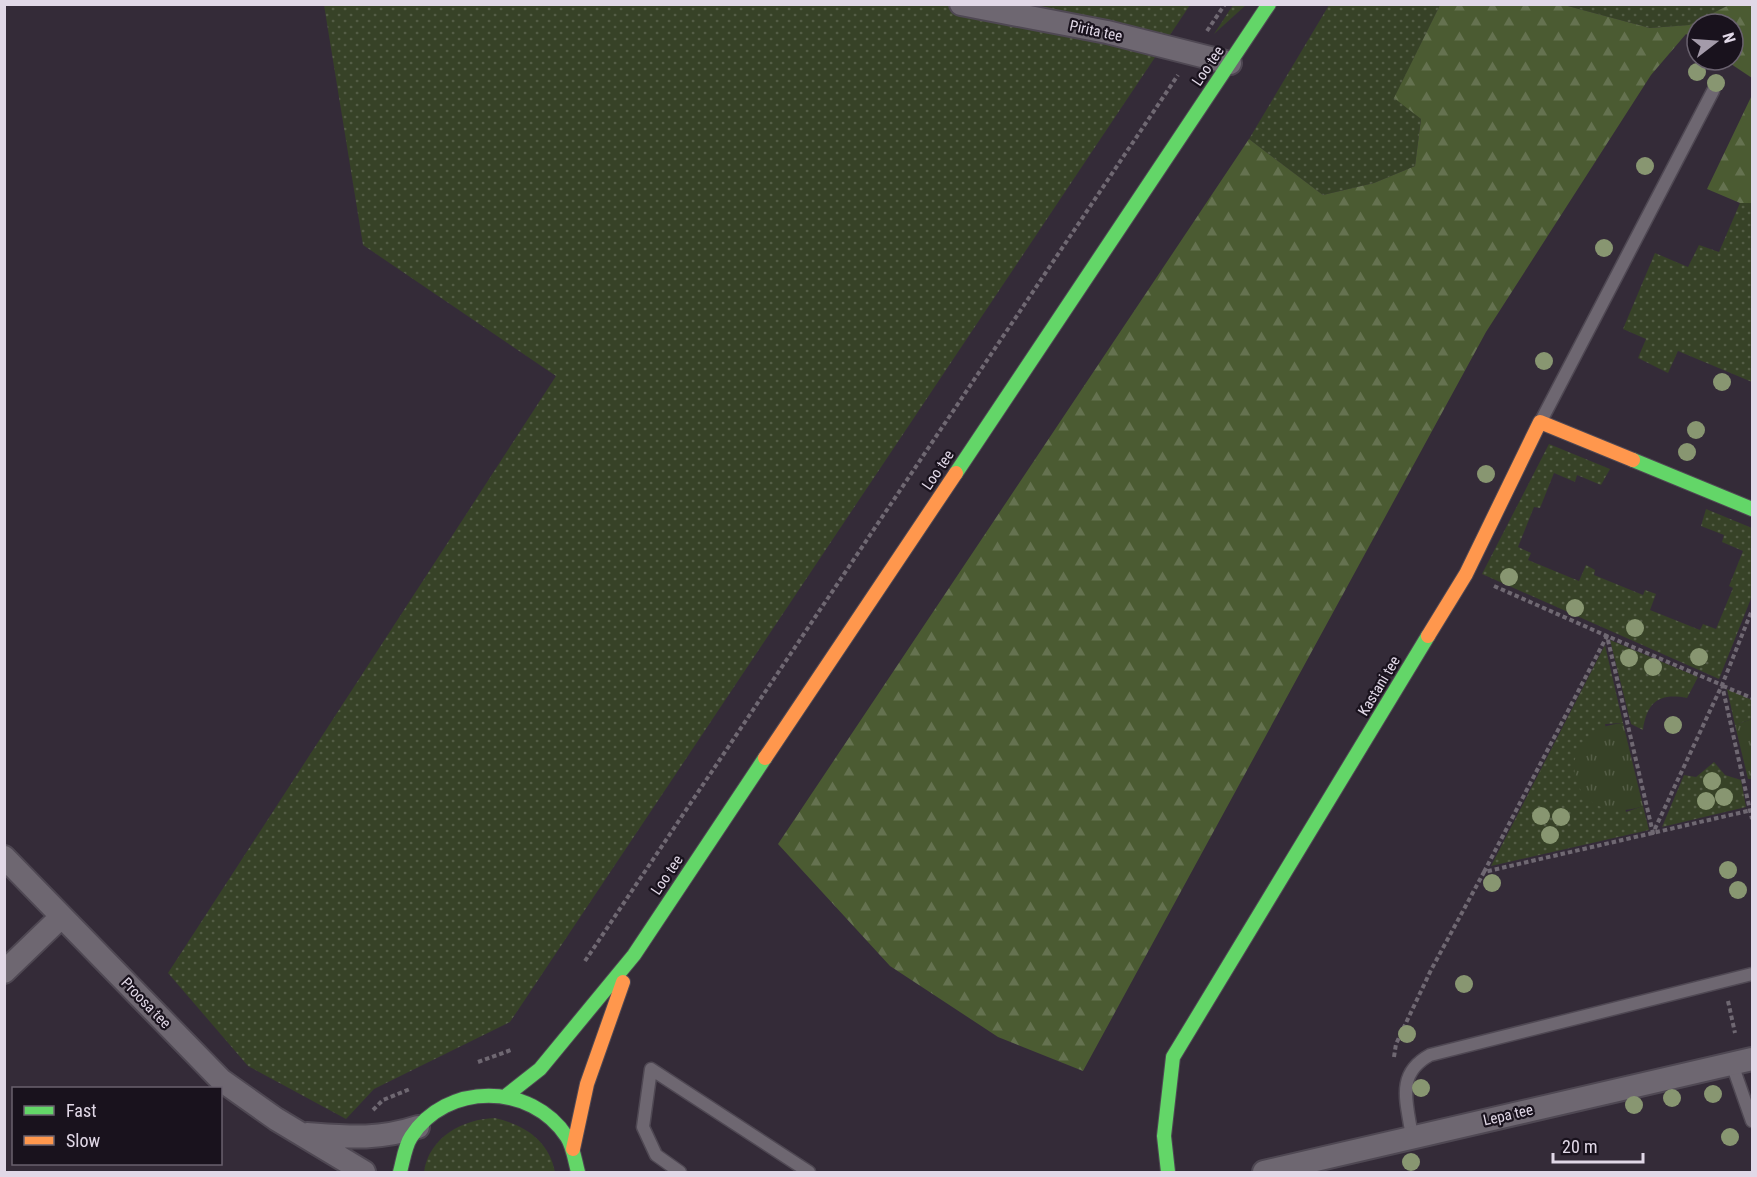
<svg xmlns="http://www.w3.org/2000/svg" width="1757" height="1177" viewBox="0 0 1757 1177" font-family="'Roboto Condensed',sans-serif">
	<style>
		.grass { fill: url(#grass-dots) }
		.forest { fill: url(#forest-firs) }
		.park { fill: url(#park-tufts) }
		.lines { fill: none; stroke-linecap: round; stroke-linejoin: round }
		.lane-casing { stroke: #4f4853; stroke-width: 15 }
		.street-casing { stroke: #4f4853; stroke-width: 26 }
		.fast-casing { stroke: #4f4853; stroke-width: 16 }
		.slow-casing { stroke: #4f4853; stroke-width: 16 }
		.path { stroke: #6f6872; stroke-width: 4; stroke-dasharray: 4.5 3; stroke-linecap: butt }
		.lane { stroke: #6e6771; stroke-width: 12 }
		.street { stroke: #6e6771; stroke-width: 22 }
		.fast { stroke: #63d668; stroke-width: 14 }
		.slow { stroke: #ff974d; stroke-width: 14 }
		.tree { fill: #889671 }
		.labels { text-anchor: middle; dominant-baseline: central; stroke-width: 4.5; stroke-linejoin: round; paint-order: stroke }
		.street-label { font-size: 15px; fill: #e1d8e7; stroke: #19121d }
	</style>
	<defs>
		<pattern id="grass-dots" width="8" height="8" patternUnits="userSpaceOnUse" patternTransform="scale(1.5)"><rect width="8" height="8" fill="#374227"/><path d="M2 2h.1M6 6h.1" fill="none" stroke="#545d46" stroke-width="1.8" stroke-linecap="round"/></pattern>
		<pattern id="forest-firs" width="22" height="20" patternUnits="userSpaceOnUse" patternTransform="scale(1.5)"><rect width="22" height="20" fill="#4b5b32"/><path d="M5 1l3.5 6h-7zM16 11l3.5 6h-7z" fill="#657250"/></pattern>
		<pattern id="park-tufts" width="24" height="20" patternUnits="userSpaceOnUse" patternTransform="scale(1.5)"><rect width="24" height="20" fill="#374227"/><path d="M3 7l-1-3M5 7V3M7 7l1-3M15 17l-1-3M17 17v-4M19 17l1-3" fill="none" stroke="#545d46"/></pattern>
	</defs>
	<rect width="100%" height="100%" fill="#342b38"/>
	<!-- grass -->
	<path class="grass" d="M 324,5 L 1190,5 L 510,1022 L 374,1089 L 346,1119 L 248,1066 L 168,973 L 556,376 L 363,245 Z
		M 1233,5 L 1246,5 L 1214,34 Z
		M 1329,5 L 1440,5 L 1395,97 L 1421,119 L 1415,166 L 1374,183 L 1323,195 L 1249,139 Z
		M 1564,5 L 1729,5 L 1689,25 L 1650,28 Z
		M 1740,203 L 1752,203 L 1752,382 L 1678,351 L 1668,373 L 1638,358 L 1646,339 L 1623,329 L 1655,253 L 1688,267 L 1699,245 L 1719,252 Z
		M 1549,444 L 1610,469 L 1601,485 L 1577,475 L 1575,482 L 1554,473 L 1540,508 L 1534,507 L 1518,547 L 1531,553 L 1528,560 L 1579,581 L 1586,565 L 1595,570 L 1594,575 L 1643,595 L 1645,590 L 1656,594 L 1650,610 L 1700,630 L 1703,624 L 1716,629 L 1733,588 L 1729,586 L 1743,551 L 1722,542 L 1724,535 L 1701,526 L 1706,509 L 1752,528 L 1752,596 L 1719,679 L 1482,574 Z
		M 1610,640 L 1698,677 L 1687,698 C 1660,693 1647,701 1643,730 L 1631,724 Z
		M 1605,645 L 1623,723 L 1605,724 L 1626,812 L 1643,806 L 1649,830 L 1491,866 Z
		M 1727,689 L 1752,700 L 1752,719 L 1735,725 Z
		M 1714,762 L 1725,775 L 1741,780 L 1746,807 L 1662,827 L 1684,775 L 1696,777 Z
		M 495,1118 C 525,1125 549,1141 555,1172 L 424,1172 C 429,1137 463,1119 495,1118 Z"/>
	<!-- forest -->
	<path class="forest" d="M 1440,5 L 1564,5 L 1650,28 L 1689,25 L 1729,5 L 1752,5 L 1752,78 L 1725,60 L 1733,60 L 1733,24 L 1697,24 L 1697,41 L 1686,34 L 1651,75 L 1486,332 L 1083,1071 L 998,1037 L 890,966 L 778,844 L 1249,139 L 1323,195 L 1374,183 L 1415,166 L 1421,119 L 1394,98 Z
		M 1752,95 L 1752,203 L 1740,203 L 1707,189 Z"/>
	<!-- park -->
	<path class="park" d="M 1752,719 L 1752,779 L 1748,779 L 1735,725 Z
		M 1623,723 L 1643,806 C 1566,832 1546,729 1623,723 Z"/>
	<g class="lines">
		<!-- lane casing -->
		<g class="lane-casing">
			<path id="lane" d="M 1541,421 L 1713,91
				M 1732,1064 L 1752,1121
				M 1412,1137 C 1407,1102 1395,1074 1430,1055 L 1752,974
				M 680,1172 L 656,1155 L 643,1127 L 651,1069 L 809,1172"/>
		</g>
		<!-- street casing -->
		<g class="street-casing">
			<path id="street" d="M 961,4 L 1107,32 L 1230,63
				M 4,857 L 221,1080 L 276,1119 L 364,1172
				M 4,972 L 61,917
				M 307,1134 C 349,1137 378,1140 418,1127
				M 1264,1172 L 1752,1059"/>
		</g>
		<!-- fast casing -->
		<g class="fast-casing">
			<path id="fast" d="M 1633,460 L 1752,509
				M 956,473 L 1269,4
				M 507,1095 L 540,1069 L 634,955 L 765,758
				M 400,1172 C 403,1161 405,1146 411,1137 C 446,1082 531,1082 567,1137 C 573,1146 575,1161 578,1172
				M 1168,1172 L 1164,1136 L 1173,1057 L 1428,636"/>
		</g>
		<!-- slow casing -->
		<g class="slow-casing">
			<path id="slow" d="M 1428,636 L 1466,574 L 1540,422 L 1633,460
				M 765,758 L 956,473
				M 573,1149 L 587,1084 L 623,982"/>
		</g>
		<!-- path -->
		<path class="path" d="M 1207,31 L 1225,4
			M 1494,586 L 1607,636 L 1653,833 L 1722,685 L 1752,610
			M 1723,686 L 1752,698
			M 1484,872 L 1607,636 L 1722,685 L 1752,819
			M 585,961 L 1178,75
			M 1728,1001 L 1735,1033
			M 1394,1057 L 1396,1044 L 1431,970 L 1484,872 L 1752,810
			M 478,1062 L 511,1050
			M 373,1110 L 383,1100 L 410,1089"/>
		<!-- lane -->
		<use href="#lane" class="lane"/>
		<!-- street -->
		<use href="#street" class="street"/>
		<!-- fast -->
		<use href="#fast" class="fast"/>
		<!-- slow -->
		<use href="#slow" class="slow"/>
	</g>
	<!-- trees -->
	<g class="tree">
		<circle cx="1697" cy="72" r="9"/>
		<circle cx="1716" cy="83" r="9"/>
		<circle cx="1645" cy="166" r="9"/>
		<circle cx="1604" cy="248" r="9"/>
		<circle cx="1544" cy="361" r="9"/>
		<circle cx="1722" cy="382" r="9"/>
		<circle cx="1696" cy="430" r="9"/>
		<circle cx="1687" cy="452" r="9"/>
		<circle cx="1486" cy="474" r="9"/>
		<circle cx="1509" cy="577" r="9"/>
		<circle cx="1575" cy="608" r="9"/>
		<circle cx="1635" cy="628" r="9"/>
		<circle cx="1699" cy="657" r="9"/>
		<circle cx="1629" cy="658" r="9"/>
		<circle cx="1653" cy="667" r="9"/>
		<circle cx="1673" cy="725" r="9"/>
		<circle cx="1712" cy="781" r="9"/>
		<circle cx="1724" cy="797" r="9"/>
		<circle cx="1706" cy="801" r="9"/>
		<circle cx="1541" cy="816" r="9"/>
		<circle cx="1561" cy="817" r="9"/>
		<circle cx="1550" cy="835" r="9"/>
		<circle cx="1728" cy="870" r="9"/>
		<circle cx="1492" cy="883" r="9"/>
		<circle cx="1738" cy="890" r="9"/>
		<circle cx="1464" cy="984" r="9"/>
		<circle cx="1407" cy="1034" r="9"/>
		<circle cx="1421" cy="1088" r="9"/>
		<circle cx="1713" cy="1094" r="9"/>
		<circle cx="1672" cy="1098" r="9"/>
		<circle cx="1634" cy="1105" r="9"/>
		<circle cx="1730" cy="1137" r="9"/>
		<circle cx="1411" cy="1162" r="9"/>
	</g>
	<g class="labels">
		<!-- street labels -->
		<g class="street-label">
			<text transform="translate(1096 31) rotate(12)">Pirita tee</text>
			<text transform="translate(1208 66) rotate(-56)">Loo tee</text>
			<text transform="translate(938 470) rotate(-56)">Loo tee</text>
			<text transform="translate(1379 686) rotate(-59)">Kastani tee</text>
			<text transform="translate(667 875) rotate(-56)">Loo tee</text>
			<text transform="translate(146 1003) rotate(46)">Proosa tee</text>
			<text transform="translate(1508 1115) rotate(-13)">Lepa tee</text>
		</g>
	</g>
	<!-- border -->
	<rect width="1757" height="1177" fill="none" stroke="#e1d8e7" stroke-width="12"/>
	<!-- legend -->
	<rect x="12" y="1087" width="210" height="78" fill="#19121d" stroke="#69616e" stroke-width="1.5"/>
	<rect x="24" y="1106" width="30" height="9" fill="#63d668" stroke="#69616e" stroke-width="1.5"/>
	<text x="66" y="1117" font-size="18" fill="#e1d8e7">Fast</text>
	<rect x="24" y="1136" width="30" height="9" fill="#ff974d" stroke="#69616e" stroke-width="1.5"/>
	<text x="66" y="1147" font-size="18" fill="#e1d8e7">Slow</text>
	<!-- north arrow -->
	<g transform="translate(1715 42) rotate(73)"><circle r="28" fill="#19121d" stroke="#69616e" stroke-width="1.5"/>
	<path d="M0-4.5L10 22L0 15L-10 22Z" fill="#a49baa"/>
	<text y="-9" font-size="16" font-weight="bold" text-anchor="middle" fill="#e1d8e7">N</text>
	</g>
	<!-- scale -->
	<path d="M1553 1153v9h90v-9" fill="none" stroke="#e1d8e7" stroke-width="3"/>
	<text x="1562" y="1153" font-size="18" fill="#e1d8e7" stroke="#19121d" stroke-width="4.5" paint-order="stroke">20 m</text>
</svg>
